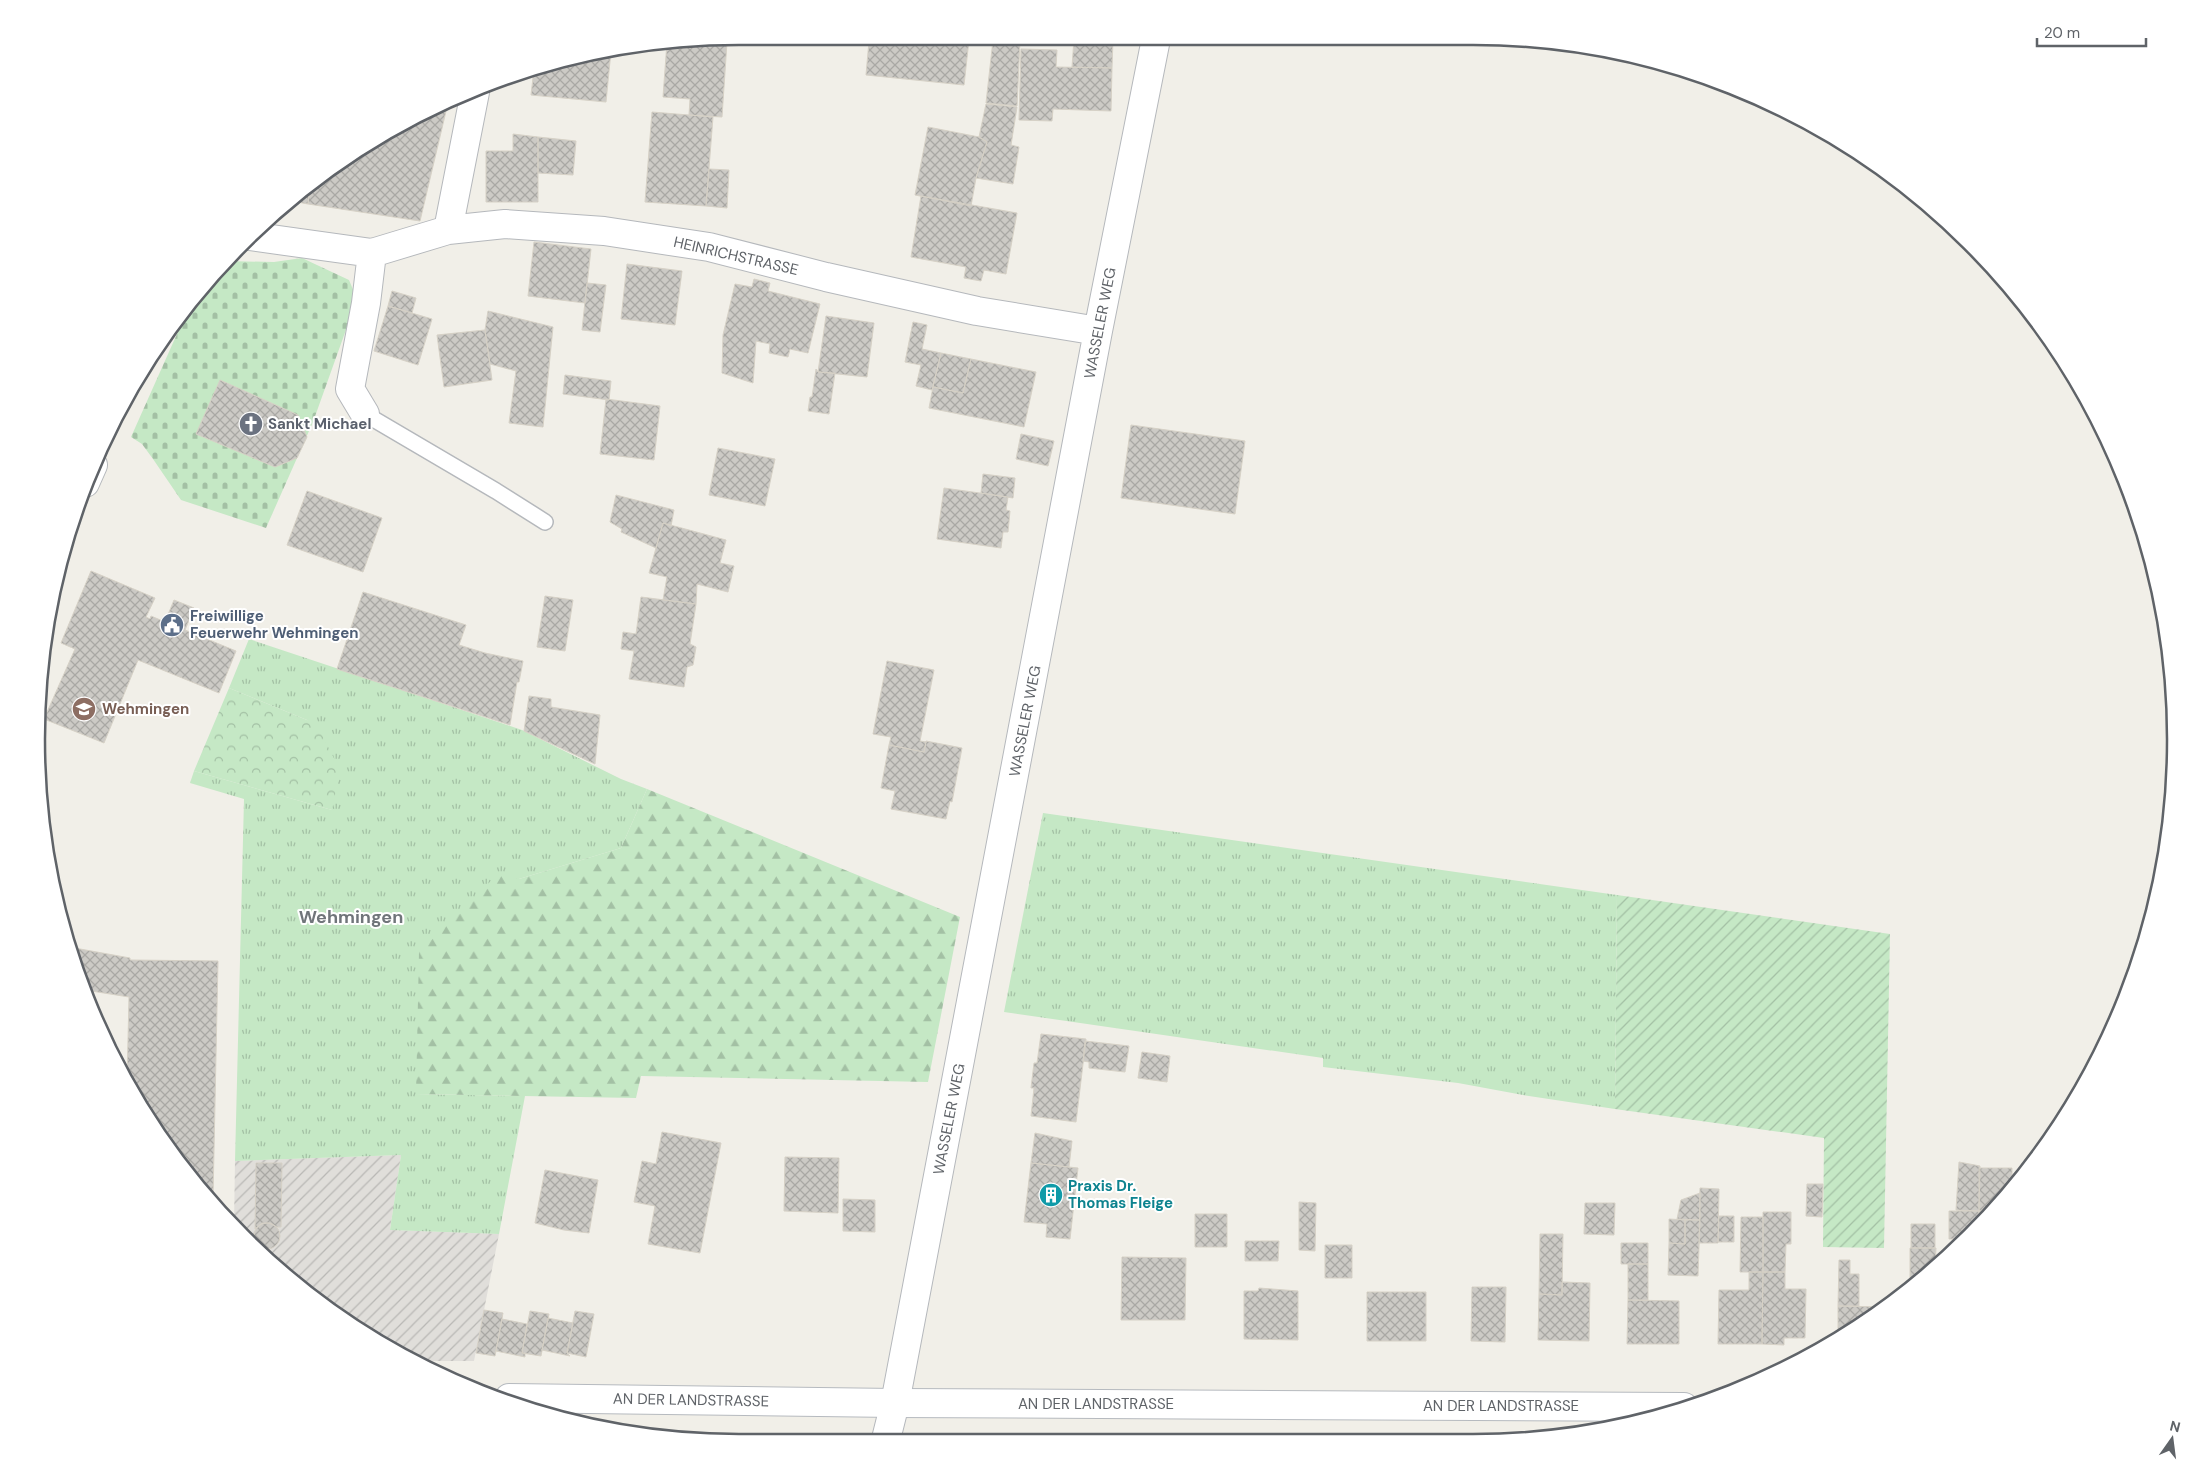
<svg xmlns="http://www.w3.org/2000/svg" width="2212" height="1479" viewBox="0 0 2212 1479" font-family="'DM Sans',sans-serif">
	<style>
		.industrial { fill: url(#industrial-furrows) }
		.grass { fill: url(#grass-tufts) }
		.forest { fill: url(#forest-firs) }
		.cemetery { fill: url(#cemetery-stones) }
		.park { fill: url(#park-crowns) }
		.garden { fill: url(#garden-furrows) }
		.building { fill: url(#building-cross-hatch); stroke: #d6d1c6 }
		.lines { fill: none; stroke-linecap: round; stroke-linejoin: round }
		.lane-casing { stroke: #b5b8bc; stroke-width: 18 }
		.street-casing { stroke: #b5b8bc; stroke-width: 30 }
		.secondary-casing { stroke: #b6babf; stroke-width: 30 }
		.lane { stroke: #fff; stroke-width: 15 }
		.street { stroke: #fff; stroke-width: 28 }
		.secondary { stroke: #fff; stroke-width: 28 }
		.labels { text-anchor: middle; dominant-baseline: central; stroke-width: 4; stroke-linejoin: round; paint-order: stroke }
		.street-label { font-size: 15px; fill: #5f6368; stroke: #fff }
		.worship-label { font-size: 15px; font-weight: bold; fill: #5b616d; stroke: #fff; text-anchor: start }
		.service-label { font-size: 15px; font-weight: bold; fill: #4e5e75; stroke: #fff; text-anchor: start }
		.education-label { font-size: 15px; font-weight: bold; fill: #785e54; stroke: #fff; text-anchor: start }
		.culture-label { font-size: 15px; font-weight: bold; fill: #0d838f; stroke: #fff; text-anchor: start }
		.quarter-label { font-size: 18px; font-weight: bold; fill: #70757a; stroke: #fff }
		.rim { fill: none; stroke: #5f6368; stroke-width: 2.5 }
	</style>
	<defs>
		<pattern id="industrial-furrows" width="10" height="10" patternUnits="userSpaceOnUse" patternTransform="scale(1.25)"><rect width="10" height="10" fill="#e0deda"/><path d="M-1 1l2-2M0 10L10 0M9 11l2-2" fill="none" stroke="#b9b8b5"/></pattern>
		<pattern id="grass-tufts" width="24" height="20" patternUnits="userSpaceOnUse" patternTransform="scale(1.25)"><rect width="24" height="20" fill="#c5e8c5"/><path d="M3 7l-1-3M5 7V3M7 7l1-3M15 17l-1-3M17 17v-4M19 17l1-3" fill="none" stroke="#a3c0a4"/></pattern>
		<pattern id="forest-firs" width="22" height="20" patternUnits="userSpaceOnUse" patternTransform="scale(1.25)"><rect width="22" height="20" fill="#c5e8c5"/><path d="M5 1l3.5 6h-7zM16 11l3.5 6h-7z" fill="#a3c0a4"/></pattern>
		<pattern id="cemetery-stones" width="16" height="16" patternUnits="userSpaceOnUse" patternTransform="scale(1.25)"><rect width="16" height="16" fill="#c5e8c5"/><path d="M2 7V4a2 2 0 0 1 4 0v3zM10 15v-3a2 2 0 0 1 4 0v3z" fill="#a3c0a4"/></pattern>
		<pattern id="park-crowns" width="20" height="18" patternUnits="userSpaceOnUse" patternTransform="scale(1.25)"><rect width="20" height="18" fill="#c5e8c5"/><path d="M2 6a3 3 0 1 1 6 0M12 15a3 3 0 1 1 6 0" fill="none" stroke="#a3c0a4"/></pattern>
		<pattern id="garden-furrows" width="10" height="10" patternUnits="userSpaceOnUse" patternTransform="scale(1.25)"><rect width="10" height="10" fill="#c5e8c5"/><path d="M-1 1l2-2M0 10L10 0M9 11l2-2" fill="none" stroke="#a3c0a4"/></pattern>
		<pattern id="building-cross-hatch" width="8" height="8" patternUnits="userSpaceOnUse" patternTransform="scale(1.25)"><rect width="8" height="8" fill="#cccac5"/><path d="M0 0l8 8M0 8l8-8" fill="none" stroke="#a9a8a4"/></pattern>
	</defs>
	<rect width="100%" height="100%" fill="#f1efe8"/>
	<!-- industrial -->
	<path class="industrial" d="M 401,1155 L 390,1230 L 499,1234 L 474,1361 L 413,1361 L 312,1298 L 242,1237 L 234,1226 L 235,1161 Z"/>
	<!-- grass -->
	<path class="grass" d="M 249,639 L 522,730 L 621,779 L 647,789 L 621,848 L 519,879 L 416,1094 L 525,1096 L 499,1234 L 390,1230 L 401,1155 L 235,1161 L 244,799 L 190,783 L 194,771 L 332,810 L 307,720 L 229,688 Z
		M 1043,813 L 1617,895 L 1615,1109 L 1523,1095 L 1458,1083 L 1323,1067 L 1323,1058 L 1004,1012 Z"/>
	<!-- forest -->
	<path class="forest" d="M 647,789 L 960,917 L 928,1082 L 641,1076 L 636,1098 L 416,1094 L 419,952 L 499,873 L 519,879 L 621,848 Z"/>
	<!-- cemetery -->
	<path class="cemetery" d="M 302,258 L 349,280 L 357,299 L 313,422 L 266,528 L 181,500 L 153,459 L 142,444 L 131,437 L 193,298 L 226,261 L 274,262 Z"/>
	<!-- park -->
	<path class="park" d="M 229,688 L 307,720 L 321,733 L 340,770 L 332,810 L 194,771 Z
		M 2170,800 L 2162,876 L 2139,955 Z"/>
	<!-- garden -->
	<path class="garden" d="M 1617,895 L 1890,934 L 1884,1248 L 1823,1247 L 1824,1138 L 1615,1109 Z"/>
	<!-- building -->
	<path class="building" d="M 1074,39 L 1113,39 L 1112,68 L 1072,67 Z
		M 969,40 L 964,85 L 866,75 L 869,41 Z
		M 993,40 L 1020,40 L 1017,106 L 986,103 Z
		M 667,42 L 727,42 L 722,117 L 689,115 L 690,99 L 663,97 Z
		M 1021,49 L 1057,50 L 1056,67 L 1112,68 L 1111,111 L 1053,109 L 1052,121 L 1019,120 Z
		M 611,51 L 606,102 L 531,95 L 534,69 Z
		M 986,104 L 1017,107 L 1011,145 L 1019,147 L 1013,184 L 976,178 L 987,142 L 979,137 Z
		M 447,107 L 420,221 L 308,204 L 310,186 L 349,155 L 359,150 L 371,152 L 373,143 Z
		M 652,112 L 713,117 L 706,206 L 645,202 Z
		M 928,127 L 979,137 L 987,142 L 976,178 L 971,206 L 915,195 Z
		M 513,134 L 538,137 L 538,202 L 486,202 L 486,151 L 513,151 Z
		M 538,137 L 576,141 L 573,175 L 538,173 Z
		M 709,169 L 729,170 L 727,208 L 706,206 Z
		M 310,186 L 308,204 L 292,201 Z
		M 921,196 L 1017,213 L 1006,274 L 984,270 L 981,281 L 964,278 L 966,267 L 911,257 Z
		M 534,242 L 591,249 L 585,303 L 528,296 Z
		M 627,264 L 682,271 L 675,325 L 621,319 Z
		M 754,279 L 770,283 L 768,291 L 820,304 L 808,353 L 790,349 L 788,357 L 769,353 L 770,344 L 756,341 L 753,383 L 722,373 L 723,335 L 735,284 L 752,287 Z
		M 587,283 L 606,285 L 600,332 L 582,330 Z
		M 392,291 L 416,298 L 412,313 L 388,306 Z
		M 388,306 L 432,319 L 418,365 L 374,351 Z
		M 488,311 L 553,327 L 543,427 L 509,423 L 516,371 L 490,364 L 485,330 Z
		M 826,316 L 874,323 L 867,377 L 818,372 Z
		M 913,322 L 927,325 L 922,349 L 941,353 L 932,390 L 916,386 L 921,365 L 905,362 Z
		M 485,330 L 492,380 L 444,387 L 437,335 Z
		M 941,353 L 971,359 L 963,393 L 933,387 Z
		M 971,359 L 1036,372 L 1024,427 L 929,408 L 933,387 L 963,393 Z
		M 816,369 L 818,372 L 835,373 L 829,414 L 808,411 L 810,397 L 812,397 Z
		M 565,375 L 611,381 L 609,400 L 563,394 Z
		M 220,380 L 298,415 L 307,437 L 297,458 L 275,467 L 196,434 Z
		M 606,399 L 660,406 L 654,460 L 600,454 Z
		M 1131,425 L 1245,441 L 1235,514 L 1121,498 Z
		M 1021,434 L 1054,441 L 1048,466 L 1016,459 Z
		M 718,448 L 775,459 L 765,506 L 709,495 Z
		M 983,474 L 1015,478 L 1013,498 L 981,493 Z
		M 944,488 L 1008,497 L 1006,510 L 1010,511 L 1008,532 L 1003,532 L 1001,548 L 937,539 Z
		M 307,491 L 382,518 L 363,572 L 287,545 Z
		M 616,495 L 674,510 L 671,526 L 663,523 L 656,548 L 621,532 L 622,529 L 610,522 Z
		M 663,523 L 726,540 L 720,563 L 734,566 L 728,592 L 697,584 L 696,604 L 663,600 L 667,577 L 649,573 Z
		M 91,571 L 155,598 L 146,617 L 150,619 L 151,616 L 165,622 L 174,600 L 194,608 L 185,630 L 236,651 L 219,693 L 138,660 L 104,743 L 44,719 L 75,649 L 61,643 Z
		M 363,592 L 466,625 L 459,645 L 485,653 L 523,661 L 519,682 L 517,682 L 510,725 L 337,669 Z
		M 545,596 L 573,600 L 565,651 L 537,647 Z
		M 641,597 L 696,604 L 690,644 L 696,647 L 693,665 L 687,667 L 684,687 L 629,679 L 634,651 L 621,649 L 623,632 L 636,634 Z
		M 887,661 L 934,670 L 920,741 L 926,742 L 924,752 L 889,745 L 891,737 L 873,734 Z
		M 529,696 L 551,699 L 551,707 L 600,715 L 595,764 L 524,731 Z
		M 926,741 L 962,748 L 952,802 L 950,801 L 946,819 L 891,809 L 895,791 L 881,788 L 889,745 L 924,752 Z
		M 69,947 L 130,958 L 130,960 L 218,961 L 213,1198 L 130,1091 L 127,1083 L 129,997 L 85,990 L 74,966 Z
		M 1041,1034 L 1086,1039 L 1076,1122 L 1031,1116 L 1034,1088 L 1031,1088 L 1034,1063 L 1037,1063 Z
		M 1085,1041 L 1129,1046 L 1125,1072 L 1089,1068 L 1089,1062 L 1083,1061 Z
		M 1142,1052 L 1170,1056 L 1167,1082 L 1138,1078 Z
		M 662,1132 L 721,1143 L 700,1253 L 648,1244 L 655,1206 L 634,1202 L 642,1161 L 656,1164 Z
		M 1035,1133 L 1072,1141 L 1069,1167 L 1031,1163 Z
		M 785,1157 L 839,1158 L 838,1213 L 784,1211 Z
		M 1959,1162 L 1980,1166 L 1979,1211 L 1956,1210 Z
		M 256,1163 L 282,1163 L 281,1227 L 277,1227 L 269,1223 L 262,1223 L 255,1229 Z
		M 1031,1163 L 1078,1168 L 1070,1239 L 1046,1237 L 1047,1224 L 1024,1222 Z
		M 1979,1168 L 2012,1168 L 2012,1185 L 1991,1211 L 1979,1211 Z
		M 545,1170 L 598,1180 L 589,1233 L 564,1230 L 535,1223 Z
		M 1807,1184 L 1823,1184 L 1822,1217 L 1806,1216 Z
		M 1700,1188 L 1719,1189 L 1718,1243 L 1699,1243 Z
		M 1700,1193 L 1700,1220 L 1677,1219 L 1681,1200 Z
		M 843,1199 L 875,1200 L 875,1232 L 843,1231 Z
		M 1299,1202 L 1316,1203 L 1315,1251 L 1299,1250 Z
		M 1585,1203 L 1615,1203 L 1614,1235 L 1584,1234 Z
		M 1949,1211 L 1979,1211 L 1979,1225 L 1967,1239 L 1949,1239 Z
		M 1979,1211 L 1991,1211 L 1979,1225 Z
		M 1763,1212 L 1791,1212 L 1791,1244 L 1786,1244 L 1785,1272 L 1763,1272 Z
		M 1195,1214 L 1227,1214 L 1227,1247 L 1195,1247 Z
		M 1719,1216 L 1734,1216 L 1734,1242 L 1718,1242 Z
		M 1741,1217 L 1763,1217 L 1763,1272 L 1740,1272 Z
		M 1669,1219 L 1685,1220 L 1685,1244 L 1669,1243 Z
		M 1685,1220 L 1700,1220 L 1698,1276 L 1668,1275 L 1669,1243 L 1685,1244 Z
		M254 1236a13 13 0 1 1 26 0a13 13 0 1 1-26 0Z
		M 1911,1224 L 1935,1224 L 1935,1248 L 1911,1248 Z
		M 1540,1234 L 1563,1234 L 1562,1295 L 1539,1294 Z
		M 1245,1241 L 1279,1241 L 1278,1261 L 1245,1261 Z
		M 1621,1243 L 1648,1243 L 1648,1264 L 1621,1264 Z
		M 1325,1245 L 1352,1245 L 1352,1278 L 1325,1278 Z
		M 1910,1248 L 1936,1248 L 1935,1265 L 1910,1286 Z
		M 1122,1257 L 1186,1258 L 1185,1320 L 1121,1320 Z
		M 1839,1260 L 1850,1260 L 1850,1274 L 1859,1274 L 1859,1306 L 1838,1306 Z
		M 1628,1264 L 1648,1264 L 1648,1300 L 1628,1300 Z
		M 1749,1272 L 1763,1272 L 1762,1344 L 1718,1344 L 1719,1290 L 1749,1290 Z
		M 1763,1272 L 1785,1272 L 1785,1289 L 1806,1289 L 1805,1338 L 1784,1338 L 1784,1345 L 1762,1344 Z
		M 1562,1282 L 1590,1283 L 1589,1341 L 1538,1340 L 1539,1294 L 1562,1295 Z
		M 1472,1287 L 1506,1287 L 1505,1342 L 1471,1341 Z
		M 1259,1288 L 1298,1291 L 1298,1340 L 1244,1339 L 1244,1291 L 1258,1291 Z
		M 1367,1292 L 1426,1292 L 1426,1341 L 1367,1341 Z
		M 1628,1300 L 1679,1301 L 1679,1344 L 1627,1344 Z
		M 1838,1306 L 1885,1307 L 1863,1324 L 1838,1338 Z
		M 484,1310 L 503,1313 L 495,1356 L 476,1353 Z
		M 530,1311 L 549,1314 L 541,1356 L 522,1353 Z
		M 575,1311 L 594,1314 L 586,1357 L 567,1353 Z
		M 548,1318 L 573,1323 L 567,1353 L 570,1356 L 542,1350 Z
		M 502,1319 L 527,1324 L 522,1353 L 525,1353 L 525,1357 L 496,1351 Z"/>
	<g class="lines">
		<!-- lane casing -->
		<g class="lane-casing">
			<path id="lane" d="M 365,414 L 496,491 L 545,522"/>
		</g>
		<!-- street casing -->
		<g class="street-casing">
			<path id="street" d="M 448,230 L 475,92
				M 249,236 L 372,253 L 448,230 L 505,224 L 604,231 L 709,247 L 826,277 L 977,311 L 1098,331
				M 365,414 L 350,389 L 366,303 L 372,253
				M 85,483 L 93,465
				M 885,1443 L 895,1403 L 1098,331 L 1156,39"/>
		</g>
		<!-- secondary casing -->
		<g class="secondary-casing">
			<path id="secondary" d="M 509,1398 L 895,1403 L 1684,1407"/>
		</g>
		<!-- lane -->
		<use href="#lane" class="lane"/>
		<!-- street -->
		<use href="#street" class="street"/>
		<!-- secondary -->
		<use href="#secondary" class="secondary"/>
	</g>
	<!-- icons -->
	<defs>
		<g id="church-disc" transform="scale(1.25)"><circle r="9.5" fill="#6b7280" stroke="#fff"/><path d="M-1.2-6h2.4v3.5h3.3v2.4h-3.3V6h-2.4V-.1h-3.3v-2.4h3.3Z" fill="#fff"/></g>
		<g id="civic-disc" transform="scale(1.25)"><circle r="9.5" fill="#5c6f8a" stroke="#fff"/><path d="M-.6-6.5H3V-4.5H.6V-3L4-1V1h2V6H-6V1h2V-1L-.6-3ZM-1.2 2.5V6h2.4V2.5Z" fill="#fff"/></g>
		<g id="school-disc" transform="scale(1.25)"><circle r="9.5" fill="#8d6e63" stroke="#fff"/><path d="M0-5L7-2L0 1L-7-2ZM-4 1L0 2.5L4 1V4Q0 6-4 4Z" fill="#fff"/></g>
		<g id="building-disc" transform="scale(1.25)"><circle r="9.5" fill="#0f9aa8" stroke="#fff"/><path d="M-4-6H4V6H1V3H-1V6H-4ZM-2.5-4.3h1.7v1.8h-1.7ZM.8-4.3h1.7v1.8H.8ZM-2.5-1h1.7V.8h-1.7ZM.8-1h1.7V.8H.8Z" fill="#fff"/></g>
	</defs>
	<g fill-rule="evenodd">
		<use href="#church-disc" x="251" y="424"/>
		<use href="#civic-disc" x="172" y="625"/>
		<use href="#school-disc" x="84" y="709"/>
		<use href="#building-disc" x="1051" y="1195"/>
	</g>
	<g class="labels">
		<!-- street labels -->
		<g class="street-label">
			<text transform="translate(736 256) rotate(13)">HEINRICHSTRASSE</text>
			<text transform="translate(1100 323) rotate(-79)">WASSELER WEG</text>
			<text transform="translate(1025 721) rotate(-79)">WASSELER WEG</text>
			<text transform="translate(949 1119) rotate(-79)">WASSELER WEG</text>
			<text transform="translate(691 1400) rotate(1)">AN DER LANDSTRASSE</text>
			<text x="1096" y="1404">AN DER LANDSTRASSE</text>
			<text x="1501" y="1406">AN DER LANDSTRASSE</text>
		</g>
		<!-- worship labels -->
		<g class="worship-label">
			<text x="268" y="424">Sankt Michael</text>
		</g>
		<!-- service labels -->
		<g class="service-label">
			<text x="190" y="616">Freiwillige<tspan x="190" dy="17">Feuerwehr Wehmingen</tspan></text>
		</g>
		<!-- education labels -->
		<g class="education-label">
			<text x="102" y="709">Wehmingen</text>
		</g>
		<!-- culture labels -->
		<g class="culture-label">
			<text x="1068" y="1186">Praxis Dr.<tspan x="1068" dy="17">Thomas Fleige</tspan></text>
		</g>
		<!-- quarter labels -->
		<g class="quarter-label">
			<text x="351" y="917">Wehmingen</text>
		</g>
	</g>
	<!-- crop -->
	<path d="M0 0H2212V1479H0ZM739 45H1473A694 694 0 0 1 2167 739V740A694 694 0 0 1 1473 1434H739A694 694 0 0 1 45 740V739A694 694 0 0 1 739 45Z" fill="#fff" fill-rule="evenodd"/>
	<path class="rim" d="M739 45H1473A694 694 0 0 1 2167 739V740A694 694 0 0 1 1473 1434H739A694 694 0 0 1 45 740V739A694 694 0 0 1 739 45Z"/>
	<!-- north arrow -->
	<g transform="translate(2172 1439) rotate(14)" stroke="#ffffff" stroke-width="4" paint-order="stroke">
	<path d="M0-4L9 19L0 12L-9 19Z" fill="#5f6368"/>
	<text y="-8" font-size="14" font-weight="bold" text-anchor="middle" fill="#5f6368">N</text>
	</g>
	<!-- scale -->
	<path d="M2037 38v8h109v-8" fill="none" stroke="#5f6368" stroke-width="2.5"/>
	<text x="2044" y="38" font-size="15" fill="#5f6368" stroke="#ffffff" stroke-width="4" paint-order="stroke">20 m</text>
</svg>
